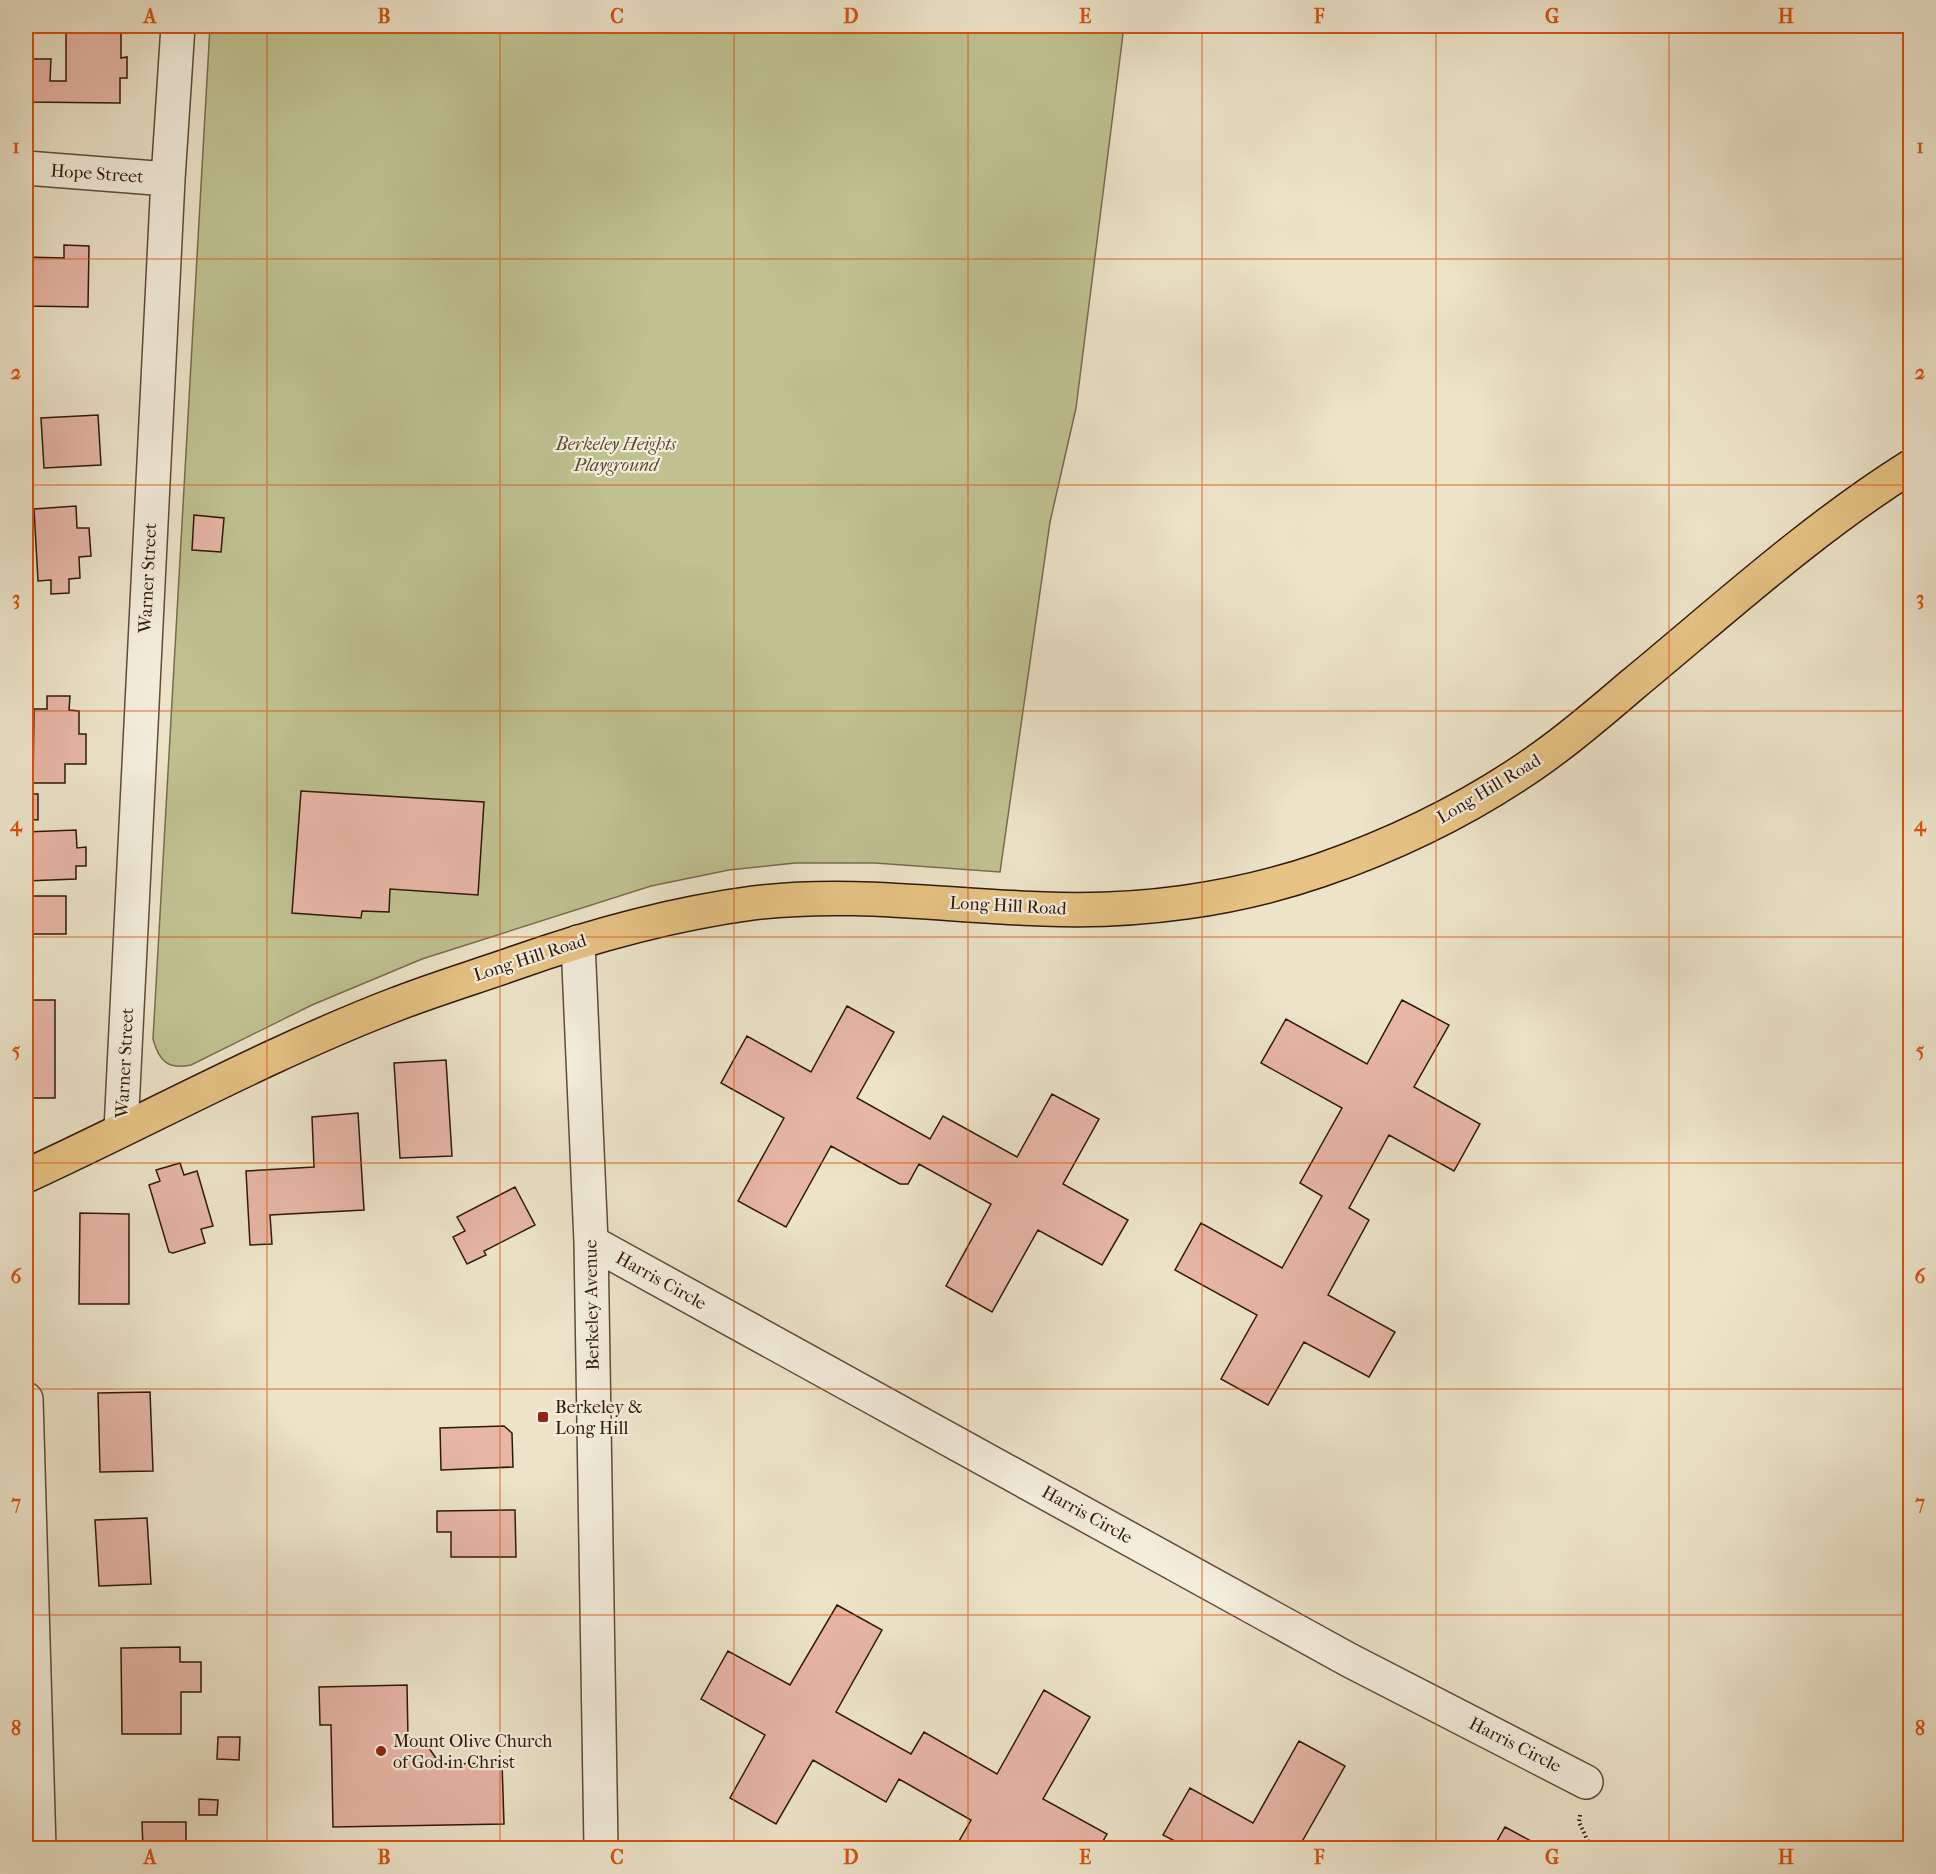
<svg xmlns="http://www.w3.org/2000/svg" width="1936" height="1874" viewBox="0 0 1936 1874" font-family="'IM FELL French Canon',serif">
	<style>
		.green { fill: #bfc191; stroke: #786c4d; stroke-width: 1.5 }
		.building { fill: #e7b6a6; stroke: #301809; stroke-width: 1.5 }
		.lines { fill: none; stroke-linecap: round; stroke-linejoin: round }
		.minor-casing { stroke: #5f4b39; stroke-width: 36 }
		.major-casing { stroke: #301809; stroke-width: 36 }
		.path { stroke: #301809; stroke-width: 4; stroke-dasharray: 1.5 3; stroke-linecap: butt }
		.minor { stroke: #f3eddc; stroke-width: 33 }
		.major { stroke: #e6c284; stroke-width: 33 }
		.grid { fill: none; stroke: #d6520c; stroke-width: 1.5; stroke-opacity: 0.55 }
		.poi-dot { fill: #8f2418; stroke: #f3eddc; stroke-width: 2 }
		.labels { text-anchor: middle; dominant-baseline: central; stroke-width: 4.5; stroke-linejoin: round; paint-order: stroke }
		.street-label { font-size: 18px; fill: #301809; stroke: #f3eddc }
		.park-label { font-size: 18px; font-style: italic; fill: #5b4b32; stroke: #f3eddc }
		.poi-label { font-size: 18px; fill: #301809; stroke: #f3eddc; text-anchor: start }
		.neatline { fill: none; stroke: #d6520c; stroke-width: 2 }
		.grid-label { font-size: 20px; text-anchor: middle; font-weight: bold; fill: #d6520c }
	</style>
	<rect width="100%" height="100%" fill="#ece3c9"/>
	<filter id="stains"><feTurbulence type="fractalNoise" baseFrequency=".00333" numOctaves="4"/><feColorMatrix values="0 0 0 0 .2 0 0 0 0 .09 0 0 0 0 .02 0 0 0 .5 -.17"/></filter>
	<radialGradient id="worn" r=".72"><stop offset=".6" stop-color="#630" stop-opacity="0"/><stop offset="1" stop-color="#630" stop-opacity=".3"/></radialGradient>
	<!-- green -->
	<path class="green" d="M 210,26 L 1124,26 L 1076,408 L 1050,522 L 1000,872 L 875,863 L 795,863 L 729,870 L 651,886 L 422,959 L 312,1005 L 191,1065 C 168,1070 159,1061 153,1039 Z"/>
	<!-- building -->
	<path class="building" d="M 66,30 L 121,31 L 121,58 L 127,57 L 127,78 L 120,78 L 120,103 L 26,102 L 26,59 L 51,59 L 50,81 L 66,81 Z
		M 64,245 L 89,246 L 88,307 L 26,306 L 26,257 L 64,258 Z
		M 98,415 L 101,465 L 44,468 L 41,418 Z
		M 76,506 L 77,528 L 89,528 L 91,556 L 79,557 L 80,578 L 69,579 L 69,593 L 51,594 L 51,580 L 38,581 L 34,509 Z
		M 194,515 L 224,518 L 221,552 L 192,550 Z
		M 47,696 L 70,696 L 69,710 L 79,711 L 79,734 L 86,734 L 86,764 L 65,764 L 65,783 L 33,783 L 34,709 L 47,709 Z
		M 301,791 L 484,802 L 478,895 L 390,889 L 389,912 L 362,911 L 361,918 L 292,913 Z
		M 26,794 L 38,794 L 38,820 L 26,819 Z
		M 76,830 L 77,848 L 86,847 L 86,866 L 76,866 L 76,879 L 26,881 L 26,832 Z
		M 26,896 L 66,896 L 66,934 L 26,934 Z
		M 26,1000 L 55,1000 L 55,1098 L 26,1098 Z
		M 1402,1000 L 1449,1025 L 1414,1087 L 1480,1124 L 1454,1171 L 1389,1135 L 1349,1208 L 1369,1220 L 1328,1295 L 1395,1332 L 1369,1377 L 1304,1342 L 1268,1405 L 1221,1379 L 1257,1315 L 1175,1270 L 1201,1223 L 1282,1268 L 1322,1196 L 1300,1183 L 1342,1108 L 1261,1063 L 1286,1019 L 1367,1064 Z
		M 847,1006 L 894,1032 L 857,1098 L 930,1139 L 943,1116 L 1017,1157 L 1052,1094 L 1099,1119 L 1063,1184 L 1128,1220 L 1102,1265 L 1038,1230 L 992,1312 L 946,1286 L 991,1204 L 919,1164 L 908,1184 L 900,1184 L 831,1146 L 786,1227 L 738,1201 L 784,1118 L 721,1083 L 747,1036 L 811,1072 Z
		M 446,1060 L 452,1156 L 400,1158 L 394,1063 Z
		M 358,1113 L 364,1210 L 270,1215 L 272,1244 L 250,1245 L 246,1171 L 314,1167 L 312,1117 Z
		M 180,1163 L 184,1175 L 197,1171 L 213,1226 L 201,1229 L 205,1243 L 173,1253 L 169,1252 L 149,1185 L 160,1181 L 156,1170 Z
		M 515,1187 L 535,1225 L 484,1251 L 486,1255 L 467,1264 L 453,1237 L 465,1231 L 457,1217 Z
		M 80,1213 L 129,1214 L 129,1304 L 79,1304 Z
		M 150,1392 L 153,1471 L 100,1472 L 98,1393 Z
		M 504,1426 L 512,1433 L 513,1467 L 441,1470 L 440,1428 Z
		M 515,1510 L 516,1557 L 451,1557 L 451,1532 L 437,1532 L 437,1511 Z
		M 147,1518 L 151,1584 L 99,1586 L 95,1520 Z
		M 837,1605 L 882,1630 L 836,1712 L 911,1754 L 924,1732 L 997,1774 L 1044,1690 L 1090,1717 L 1043,1799 L 1107,1834 L 1099,1848 L 1025,1848 L 1019,1845 L 1017,1848 L 955,1848 L 971,1820 L 899,1779 L 886,1802 L 813,1760 L 776,1824 L 730,1798 L 765,1735 L 701,1699 L 728,1651 L 790,1685 Z
		M 180,1647 L 180,1662 L 201,1662 L 201,1692 L 181,1692 L 181,1734 L 122,1734 L 121,1648 Z
		M 407,1685 L 408,1738 L 422,1738 L 440,1764 L 502,1763 L 504,1824 L 333,1827 L 331,1725 L 320,1725 L 319,1687 Z
		M 218,1737 L 240,1737 L 239,1760 L 217,1759 Z
		M 1299,1741 L 1345,1766 L 1299,1847 L 1302,1848 L 1188,1848 L 1163,1835 L 1190,1788 L 1253,1823 Z
		M 199,1799 L 218,1800 L 217,1815 L 199,1815 Z
		M 142,1822 L 186,1822 L 186,1848 L 143,1848 Z
		M 1505,1827 L 1544,1848 L 1493,1848 Z
		M 508,1847 L 508,1848 L 434,1848 Z"/>
	<g class="lines">
		<!-- minor casing -->
		<g class="minor-casing">
			<path id="minor" d="M 26,168 L 168,179
				M 578,942 L 591,1242 L 601,1848
				M 121,1130 L 168,179 L 178,26
				M 591,1242 L 1349,1660 L 1586,1782
				M 26,1399 L 39,1848"/>
		</g>
		<!-- major casing -->
		<g class="major-casing">
			<path id="major" d="M 26,1176 C 148,1120 267,1054 394,1005 C 432,990 472,978 512,964 C 591,936 670,914 753,903 C 851,891 947,906 1044,909 C 1137,913 1234,900 1321,870 C 1399,843 1476,805 1543,757 C 1574,735 1603,710 1632,685 C 1723,610 1810,530 1910,467"/>
		</g>
		<!-- path -->
		<path class="path" d="M 1580,1815 L 1579,1822 L 1591,1848"/>
		<!-- minor -->
		<use href="#minor" class="minor"/>
		<!-- major -->
		<use href="#major" class="major"/>
	</g>
	<!-- grid -->
	<path class="grid" d="M 267,26 L 267,1848M 500,26 L 500,1848M 734,26 L 734,1848M 968,26 L 968,1848M 1202,26 L 1202,1848M 1436,26 L 1436,1848M 1669,26 L 1669,1848M 26,259 L 1910,259M 26,485 L 1910,485M 26,711 L 1910,711M 26,937 L 1910,937M 26,1163 L 1910,1163M 26,1389 L 1910,1389M 26,1615 L 1910,1615"/>
	<!-- markers -->
	<g class="poi-dot">
		<rect x="537" y="1411" width="12" height="12" rx="3"/>
		<circle cx="381" cy="1751" r="6"/>
	</g>
	<g class="labels">
		<!-- street labels -->
		<g class="street-label">
			<text transform="translate(97 174) rotate(4)">Hope Street</text>
			<text transform="translate(148 578) rotate(-87)">Warner Street</text>
			<text transform="translate(1489 789) rotate(-31)">Long Hill Road</text>
			<text transform="translate(1008 906) rotate(3)">Long Hill Road</text>
			<text transform="translate(530 958) rotate(-18)">Long Hill Road</text>
			<text transform="translate(125 1063) rotate(-87)">Warner Street</text>
			<text transform="translate(661 1281) rotate(29)">Harris Circle</text>
			<text transform="translate(592 1305) rotate(-91)">Berkeley Avenue</text>
			<text transform="translate(1087 1515) rotate(29)">Harris Circle</text>
			<text transform="translate(1515 1745) rotate(27)">Harris Circle</text>
		</g>
		<!-- park labels -->
		<g class="park-label">
			<text x="616" y="444">Berkeley Heights<tspan x="616" dy="21">Playground</tspan></text>
		</g>
		<!-- poi labels -->
		<g class="poi-label">
			<text x="555" y="1407">Berkeley &amp;<tspan x="555" dy="21">Long Hill</tspan></text>
			<text x="393" y="1741">Mount Olive Church<tspan x="393" dy="21">of God in Christ</tspan></text>
		</g>
	</g>
	<!-- margin -->
	<rect width="1936" height="1874" fill="none" stroke="#ece3c9" stroke-width="66"/>
	<rect x="33" y="33" width="1870" height="1808" class="neatline"/>
	<g class="grid-label">
		<text x="150" y="23">A</text>
		<text x="384" y="23">B</text>
		<text x="617" y="23">C</text>
		<text x="851" y="23">D</text>
		<text x="1085" y="23">E</text>
		<text x="1319" y="23">F</text>
		<text x="1552" y="23">G</text>
		<text x="1786" y="23">H</text>
		<text x="16" y="153">1</text>
		<text x="1920" y="153">1</text>
		<text x="16" y="379">2</text>
		<text x="1920" y="379">2</text>
		<text x="16" y="605">3</text>
		<text x="1920" y="605">3</text>
		<text x="16" y="831">4</text>
		<text x="1920" y="831">4</text>
		<text x="16" y="1057">5</text>
		<text x="1920" y="1057">5</text>
		<text x="16" y="1283">6</text>
		<text x="1920" y="1283">6</text>
		<text x="16" y="1509">7</text>
		<text x="1920" y="1509">7</text>
		<text x="16" y="1735">8</text>
		<text x="1920" y="1735">8</text>
		<text x="150" y="1864">A</text>
		<text x="384" y="1864">B</text>
		<text x="617" y="1864">C</text>
		<text x="851" y="1864">D</text>
		<text x="1085" y="1864">E</text>
		<text x="1319" y="1864">F</text>
		<text x="1552" y="1864">G</text>
		<text x="1786" y="1864">H</text>
	</g>
	<rect width="100%" height="100%" filter="url(#stains)"/>
	<rect width="100%" height="100%" fill="url(#worn)"/>
</svg>
